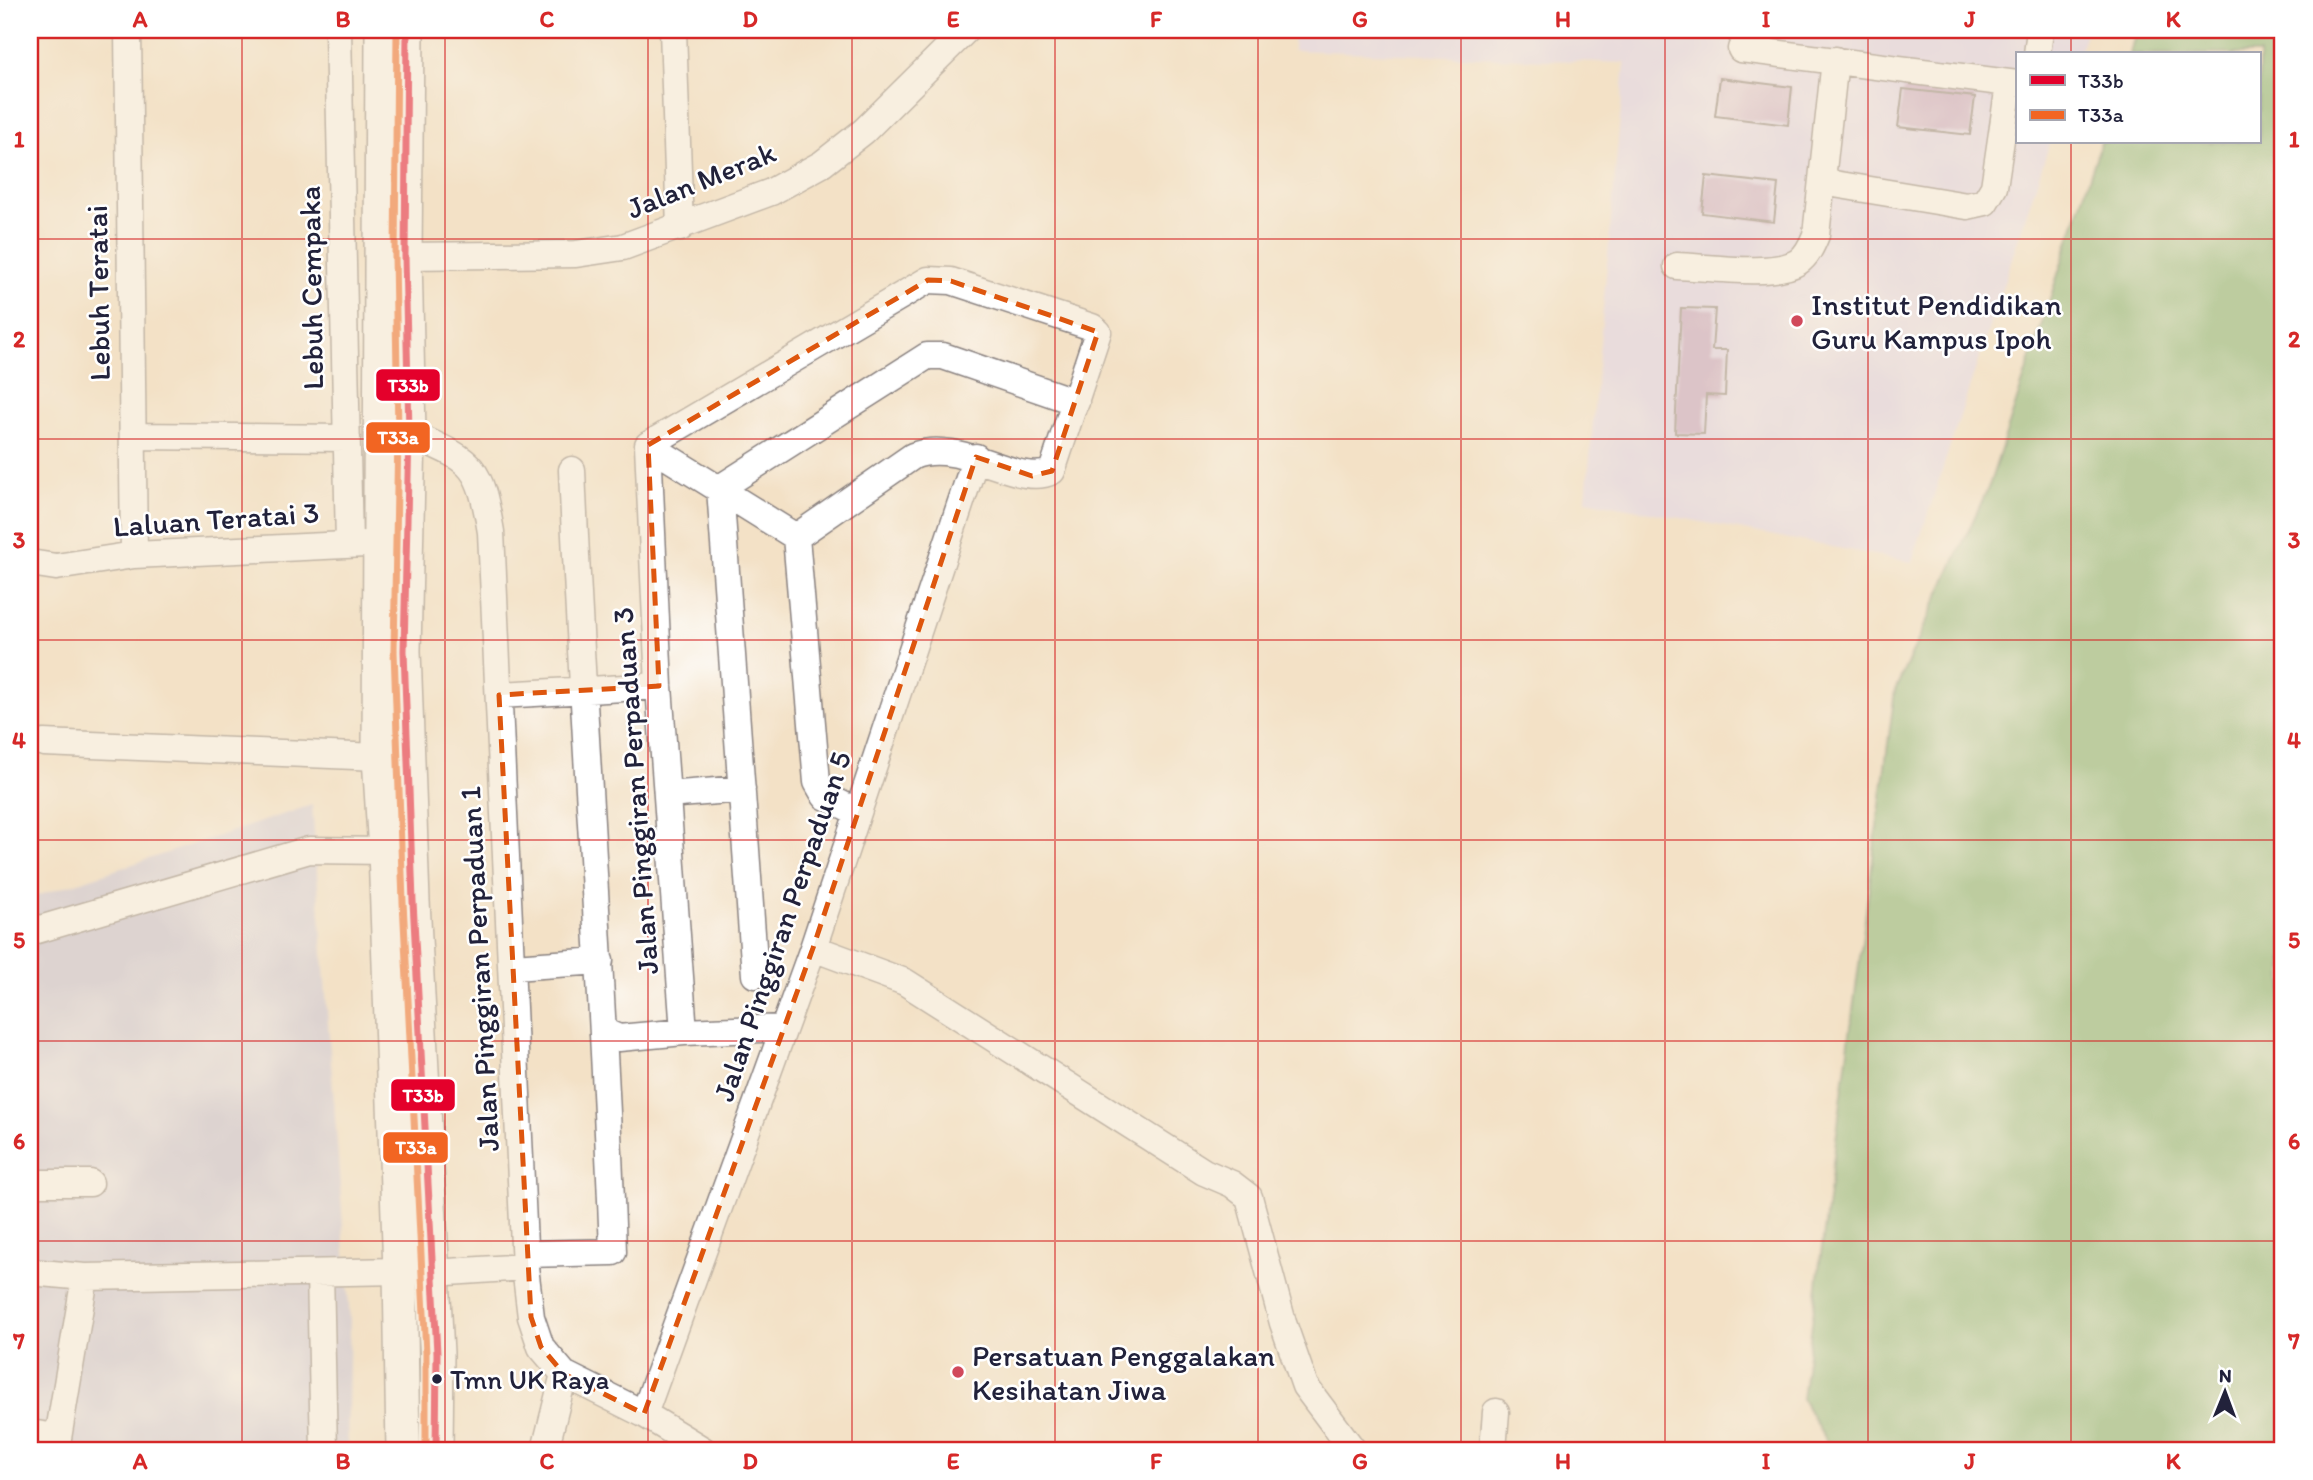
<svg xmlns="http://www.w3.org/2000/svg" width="2313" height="1480" viewBox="0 0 2313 1480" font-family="Itim,sans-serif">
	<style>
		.built { fill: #ded5f5 }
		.industrial { fill: #c3c1db }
		.forest { fill: #7bb270; stroke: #4e6a56; stroke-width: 2 }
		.building { fill: #c2a0c9 }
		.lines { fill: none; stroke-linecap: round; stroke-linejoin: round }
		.minor-casing { stroke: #8a8280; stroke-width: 29 }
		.major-casing { stroke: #8a8280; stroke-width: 36 }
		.minor { stroke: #fff; stroke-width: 26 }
		.major { stroke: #fff; stroke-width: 33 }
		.bus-1-casing { stroke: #fff; stroke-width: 12 }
		.bus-2-casing { stroke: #fff; stroke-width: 12 }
		.bus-1 { stroke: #e4002b; stroke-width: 7 }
		.bus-2 { stroke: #f26522; stroke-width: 7 }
		.marked { fill: none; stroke: #de560e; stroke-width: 5; stroke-dasharray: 14 9; stroke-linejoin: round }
		.grid { fill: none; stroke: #d62828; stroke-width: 2; stroke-opacity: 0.55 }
		.poi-dot { fill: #d1495b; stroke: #fff; stroke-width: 2.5 }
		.bus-dot { fill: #22223b; stroke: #fff; stroke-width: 2.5 }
		.labels { text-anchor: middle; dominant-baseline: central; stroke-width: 5; stroke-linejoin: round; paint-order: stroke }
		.bus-label { font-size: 28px; fill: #22223b; stroke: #fff; text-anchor: start }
		.street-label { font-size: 30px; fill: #22223b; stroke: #fff }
		.poi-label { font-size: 30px; fill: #22223b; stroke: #fff; text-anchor: start }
		.line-badge { stroke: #fff; stroke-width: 2.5 }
		.badge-label { font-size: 19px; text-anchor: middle; font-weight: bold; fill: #fff }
		.neatline { fill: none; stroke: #d62828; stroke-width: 2.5 }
		.grid-label { font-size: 23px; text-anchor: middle; font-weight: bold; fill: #d62828 }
	</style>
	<rect width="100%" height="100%" fill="#fff"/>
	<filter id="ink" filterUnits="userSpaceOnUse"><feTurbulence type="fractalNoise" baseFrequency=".0143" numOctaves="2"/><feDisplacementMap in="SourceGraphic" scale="14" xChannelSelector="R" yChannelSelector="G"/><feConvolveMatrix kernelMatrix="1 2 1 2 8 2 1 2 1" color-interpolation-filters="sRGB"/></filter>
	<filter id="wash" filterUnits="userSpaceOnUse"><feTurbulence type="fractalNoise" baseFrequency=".00686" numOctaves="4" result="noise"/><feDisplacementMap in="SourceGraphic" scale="28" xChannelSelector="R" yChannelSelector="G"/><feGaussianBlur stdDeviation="1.57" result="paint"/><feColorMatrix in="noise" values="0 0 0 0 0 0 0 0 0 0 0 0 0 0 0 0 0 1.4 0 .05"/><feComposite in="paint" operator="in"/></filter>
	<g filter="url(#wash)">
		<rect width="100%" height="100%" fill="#f3e1c6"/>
		<!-- built -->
		<path class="built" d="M 1293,30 L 2087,30 L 2079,54 L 2017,54 L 2017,142 L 2050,142 L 1912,562 L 1586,500 L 1625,63 L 1293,50 Z"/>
		<!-- industrial -->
		<path class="industrial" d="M 312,805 L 350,1320 L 347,1450 L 30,1450 L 30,898 Z"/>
		<!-- forest -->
		<path class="forest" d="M 2137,30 L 2283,30 L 2283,1450 L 1831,1450 L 1802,1399 L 1895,690 L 1989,486 L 2101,142 L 2259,142 L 2259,54 L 2129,54 Z"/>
		<g id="blocks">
			<!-- building -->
			<path class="building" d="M 1720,78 L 1792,87 L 1788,125 L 1715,116 Z
				M 1903,89 L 1975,97 L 1970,135 L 1898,127 Z
				M 1706,176 L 1778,184 L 1774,222 L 1702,213 Z
				M 1681,308 L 1715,309 L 1712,350 L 1727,350 L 1725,396 L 1706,395 L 1704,434 L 1675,433 Z"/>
		</g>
	</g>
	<g filter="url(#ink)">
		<use href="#blocks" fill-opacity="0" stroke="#8a8280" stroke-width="2"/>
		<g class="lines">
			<!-- minor casing -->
			<g class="minor-casing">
				<path id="minor" d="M 128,30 L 134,555
					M 338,30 L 349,544
					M 673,30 L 680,228
					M 1741,49 L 2017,84
					M 2037,54 L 2040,30
					M 1822,182 L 1967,206 L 1985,202 L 1994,187 L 2009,85
					M 405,256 L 576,254 L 623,247 L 771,192 L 822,164 L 864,131 L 966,30
					M 1677,266 C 1707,267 1774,277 1798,262 C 1807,256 1812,245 1816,235 L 1835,60
					M 409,433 C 473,462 479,461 491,532 L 525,1267 L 531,1317 L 541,1347 L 564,1374 L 644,1414 L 703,1450
					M 134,436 L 347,438
					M 648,445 L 928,280 L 951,281 L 1092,327 L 1098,332 L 1052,471 C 1019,489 961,437 913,456 L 796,537 L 817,782 L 825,796 L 857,812
					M 648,445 L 659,686 L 684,1032 L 783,1028
					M 648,445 L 796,537
					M 30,563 L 56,567 L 134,555 L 366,544
					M 499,695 L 659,686
					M 44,743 L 379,757
					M 667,795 L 742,789
					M 30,932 L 309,850 L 385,851
					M 813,948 L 905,982 L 1204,1172 L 1232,1184 L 1249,1197 L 1283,1323 L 1305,1386 L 1353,1450
					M 513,967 L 600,961
					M 755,975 L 720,488 L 927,356 L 943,356 L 1076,402
					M 605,1032 L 619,1038 L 684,1032
					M 30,1183 L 90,1183
					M 525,1254 L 613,1252 C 604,991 583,731 572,470
					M 30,1272 L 85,1277 L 400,1271
					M 320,1273 L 324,1450
					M 433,1273 L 525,1267
					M 644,1414 L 813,948 L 976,457
					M 30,1433 L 57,1437
					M 56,1450 L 85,1277
					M 545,1450 L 564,1374
					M 1493,1450 L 1496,1412"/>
			</g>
			<!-- major casing -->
			<g class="major-casing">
				<path id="major" d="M 382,30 L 379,757 L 385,851 L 400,1271 L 403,1450
					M 407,30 L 405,256 L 409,433 L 404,651 L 413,901 L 437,1353 L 436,1450"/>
			</g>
			<!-- minor -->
			<use href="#minor" class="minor"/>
			<!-- major -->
			<use href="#major" class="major"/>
			<!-- bus-1 casing -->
			<g class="bus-1-casing">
				<path id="bus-1" d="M 407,30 L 405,256 L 409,433 L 404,651 L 413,901 L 437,1353 L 436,1450"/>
			</g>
			<!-- bus-2 casing -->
			<g class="bus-2-casing">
				<path id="bus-2" d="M 397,30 L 395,256 L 398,433 L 394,651 L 403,902 L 426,1353 L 426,1450"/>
			</g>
			<!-- bus-1 -->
			<use href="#bus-1" class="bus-1"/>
			<!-- bus-2 -->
			<use href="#bus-2" class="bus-2"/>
		</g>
	</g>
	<!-- marked area -->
	<path d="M0 0H2313V1480H0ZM 928,280 L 951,281 L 1098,332 L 1052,471 L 1032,476 L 976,457 L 813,948 L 644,1414 L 564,1374 L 541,1347 L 531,1317 L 499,695 L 659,686 L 648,445 Z" fill="#f3e1c6" fill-opacity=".55" fill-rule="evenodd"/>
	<path class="marked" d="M 928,280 L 951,281 L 1098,332 L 1052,471 L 1032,476 L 976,457 L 813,948 L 644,1414 L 564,1374 L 541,1347 L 531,1317 L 499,695 L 659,686 L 648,445 Z"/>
	<!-- grid -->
	<path class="grid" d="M 242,30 L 242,1450M 445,30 L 445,1450M 648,30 L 648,1450M 852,30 L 852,1450M 1055,30 L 1055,1450M 1258,30 L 1258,1450M 1461,30 L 1461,1450M 1665,30 L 1665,1450M 1868,30 L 1868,1450M 2071,30 L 2071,54M 2071,142 L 2071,1450M 30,239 L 2283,239M 30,439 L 2283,439M 30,640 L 2283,640M 30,840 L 2283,840M 30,1041 L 2283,1041M 30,1241 L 2283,1241"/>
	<!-- markers -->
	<g class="poi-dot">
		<circle cx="1797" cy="321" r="7"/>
		<circle cx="958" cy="1372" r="7"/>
	</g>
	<circle class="bus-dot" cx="437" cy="1379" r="6"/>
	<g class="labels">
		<!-- bus labels -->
		<g class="bus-label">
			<text x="450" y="1379">Tmn UK Raya</text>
		</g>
		<!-- street labels -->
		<g class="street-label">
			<text transform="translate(701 180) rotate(-22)">Jalan Merak</text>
			<text transform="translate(311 288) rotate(-91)">Lebuh Cempaka</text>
			<text transform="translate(98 293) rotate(-91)">Lebuh Teratai</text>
			<text transform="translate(216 519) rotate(-4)">Laluan Teratai 3</text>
			<text transform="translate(635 791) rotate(-94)">Jalan Pinggiran Perpaduan 3</text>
			<text transform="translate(782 926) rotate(-71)">Jalan Pinggiran Perpaduan 5</text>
			<text transform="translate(479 969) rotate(-93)">Jalan Pinggiran Perpaduan 1</text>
		</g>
		<!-- poi labels -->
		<g class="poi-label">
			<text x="1811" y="304">Institut Pendidikan<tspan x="1811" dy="34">Guru Kampus Ipoh</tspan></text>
			<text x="972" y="1355">Persatuan Penggalakan<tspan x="972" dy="34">Kesihatan Jiwa</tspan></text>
		</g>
	</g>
	<g class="line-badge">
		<rect x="375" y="368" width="66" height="34" rx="7" fill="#e4002b"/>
		<rect x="365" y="421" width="66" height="33" rx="7" fill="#f26522"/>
		<rect x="390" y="1078" width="66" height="34" rx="7" fill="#e4002b"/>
		<rect x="382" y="1131" width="67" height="33" rx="7" fill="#f26522"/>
	</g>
	<g class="badge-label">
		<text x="408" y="392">T33b</text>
		<text x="398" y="444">T33a</text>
		<text x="423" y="1102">T33b</text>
		<text x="416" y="1154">T33a</text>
	</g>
	<!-- margin -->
	<rect width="2313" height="1480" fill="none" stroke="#fff" stroke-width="77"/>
	<!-- legend -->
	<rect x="2016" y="52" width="245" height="91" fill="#ffffff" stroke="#a7a7b1" stroke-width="2"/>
	<rect x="2030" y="75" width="35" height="10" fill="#e4002b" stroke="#a7a7b1" stroke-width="2"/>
	<text x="2078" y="88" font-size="21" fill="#22223b">T33b</text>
	<rect x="2030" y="110" width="35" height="10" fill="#f26522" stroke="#a7a7b1" stroke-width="2"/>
	<text x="2078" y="122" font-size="21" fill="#22223b">T33a</text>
	<!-- north arrow -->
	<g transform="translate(2225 1392) rotate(1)" stroke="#ffffff" stroke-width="5" paint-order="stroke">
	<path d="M0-5L12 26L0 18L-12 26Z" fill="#22223b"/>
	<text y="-10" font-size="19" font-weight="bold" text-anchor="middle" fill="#22223b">N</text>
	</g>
	<rect x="38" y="38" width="2236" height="1404" class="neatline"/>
	<g class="grid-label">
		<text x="140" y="27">A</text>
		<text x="343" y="27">B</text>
		<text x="547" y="27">C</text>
		<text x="750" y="27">D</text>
		<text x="953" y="27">E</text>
		<text x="1156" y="27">F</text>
		<text x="1360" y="27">G</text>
		<text x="1563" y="27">H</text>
		<text x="1766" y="27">I</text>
		<text x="1970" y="27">J</text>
		<text x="2173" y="27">K</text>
		<text x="19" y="147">1</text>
		<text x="2294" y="147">1</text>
		<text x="19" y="347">2</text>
		<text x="2294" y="347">2</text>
		<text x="19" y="548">3</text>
		<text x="2294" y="548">3</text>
		<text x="19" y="748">4</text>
		<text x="2294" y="748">4</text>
		<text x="19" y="948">5</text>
		<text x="2294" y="948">5</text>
		<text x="19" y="1149">6</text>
		<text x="2294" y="1149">6</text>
		<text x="19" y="1349">7</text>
		<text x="2294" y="1349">7</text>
		<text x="140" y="1469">A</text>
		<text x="343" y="1469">B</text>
		<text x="547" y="1469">C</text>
		<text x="750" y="1469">D</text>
		<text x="953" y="1469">E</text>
		<text x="1156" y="1469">F</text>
		<text x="1360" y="1469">G</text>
		<text x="1563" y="1469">H</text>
		<text x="1766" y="1469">I</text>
		<text x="1970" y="1469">J</text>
		<text x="2173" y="1469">K</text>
	</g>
</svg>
